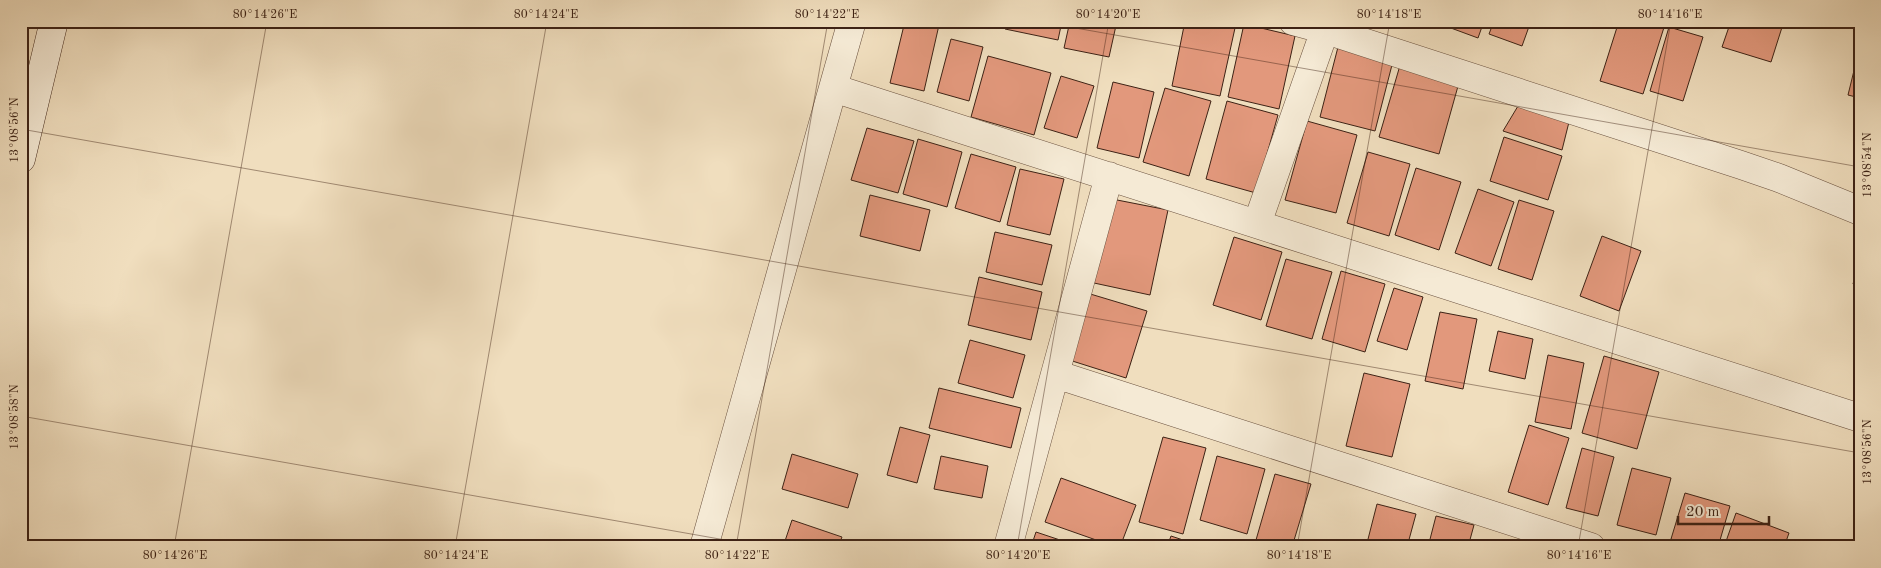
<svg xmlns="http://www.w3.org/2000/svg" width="1881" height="568" viewBox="0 0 1881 568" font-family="'Old Standard TT',serif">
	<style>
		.building { fill: #e2987c; stroke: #3d2215 }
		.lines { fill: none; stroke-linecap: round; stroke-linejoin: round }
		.street-casing { stroke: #6a513f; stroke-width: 29 }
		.secondary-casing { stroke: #3d2215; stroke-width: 29 }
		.street { stroke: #f5ead5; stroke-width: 28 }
		.secondary { stroke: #f5ead5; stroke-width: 28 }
		.ticks { fill: none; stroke: #3d2215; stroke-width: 1; stroke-opacity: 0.45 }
		.neatline { fill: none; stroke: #3d2215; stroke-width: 2 }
		.ticks-label { font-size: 12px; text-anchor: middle; fill: #3d2215 }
	</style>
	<rect width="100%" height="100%" fill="#f0debe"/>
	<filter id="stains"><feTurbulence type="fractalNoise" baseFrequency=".004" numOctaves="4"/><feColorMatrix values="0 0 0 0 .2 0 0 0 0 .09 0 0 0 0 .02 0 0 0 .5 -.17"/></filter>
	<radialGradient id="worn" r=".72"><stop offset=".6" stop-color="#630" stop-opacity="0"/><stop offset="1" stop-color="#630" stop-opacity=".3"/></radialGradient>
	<!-- building -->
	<path class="building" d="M 905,21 L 922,21 L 939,25 L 924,91 L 890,83 Z
		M 1006,21 L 1062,21 L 1058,40 L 1005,29 Z
		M 1070,21 L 1117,21 L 1109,57 L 1064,48 Z
		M 1185,21 L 1205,21 L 1235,28 L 1220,96 L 1172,86 Z
		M 1406,21 L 1431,21 L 1429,28 Z
		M 1441,21 L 1484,21 L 1478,38 L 1440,24 Z
		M 1494,21 L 1531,21 L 1522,46 L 1489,34 Z
		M 1619,21 L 1666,21 L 1643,94 L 1600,81 Z
		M 1731,21 L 1784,21 L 1771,62 L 1722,47 Z
		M 1244,24 L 1295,36 L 1279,109 L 1228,97 Z
		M 1669,27 L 1703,37 L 1683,101 L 1650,91 Z
		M 951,39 L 983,47 L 969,101 L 937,92 Z
		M 1860,46 L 1860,98 L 1848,95 Z
		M 1338,47 L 1393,61 L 1375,131 L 1320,117 Z
		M 988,56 L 1051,73 L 1034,135 L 971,117 Z
		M 1401,62 L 1460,79 L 1439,154 L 1379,137 Z
		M 1061,76 L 1094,86 L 1077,138 L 1044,128 Z
		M 1113,82 L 1154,92 L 1139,158 L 1097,148 Z
		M 1165,88 L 1211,101 L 1189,176 L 1143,162 Z
		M 1227,101 L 1278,115 L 1256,193 L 1206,179 Z
		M 1518,106 L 1570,118 L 1562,150 L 1503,131 Z
		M 1307,121 L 1357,135 L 1336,213 L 1285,200 Z
		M 867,128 L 914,141 L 898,193 L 851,180 Z
		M 1504,137 L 1562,156 L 1548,200 L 1490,181 Z
		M 918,139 L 962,152 L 947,207 L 903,194 Z
		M 1368,152 L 1410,164 L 1389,236 L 1347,223 Z
		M 971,154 L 1016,167 L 1000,222 L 955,208 Z
		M 1416,168 L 1461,182 L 1439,250 L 1395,235 Z
		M 1020,169 L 1064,179 L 1050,235 L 1007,225 Z
		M 1478,189 L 1514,202 L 1491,266 L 1455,253 Z
		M 870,195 L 930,210 L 920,251 L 860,236 Z
		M 1112,199 L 1168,210 L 1150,295 L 1094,283 Z
		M 1519,200 L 1554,211 L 1532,280 L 1498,269 Z
		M 995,232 L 1052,245 L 1042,285 L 986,272 Z
		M 1602,236 L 1641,251 L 1619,311 L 1580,296 Z
		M 1234,237 L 1282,252 L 1261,320 L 1213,305 Z
		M 1286,259 L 1332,272 L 1312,339 L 1266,326 Z
		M 1860,259 L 1860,286 L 1853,284 Z
		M 1341,271 L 1385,284 L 1365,352 L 1322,339 Z
		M 979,277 L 1042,292 L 1031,340 L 968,325 Z
		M 1394,288 L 1423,297 L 1407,350 L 1377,341 Z
		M 1087,293 L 1147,311 L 1126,378 L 1066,359 Z
		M 1440,312 L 1477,319 L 1463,389 L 1425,381 Z
		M 1498,331 L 1533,339 L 1525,379 L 1489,371 Z
		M 970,340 L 1025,355 L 1013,398 L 958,383 Z
		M 1548,355 L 1584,363 L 1571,429 L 1535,422 Z
		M 1604,356 L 1659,372 L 1637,449 L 1582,433 Z
		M 1364,373 L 1410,384 L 1392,457 L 1346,446 Z
		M 939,388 L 1021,408 L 1011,448 L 929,428 Z
		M 1529,425 L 1569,438 L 1548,505 L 1508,492 Z
		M 900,427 L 930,435 L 917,483 L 887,475 Z
		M 1163,437 L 1206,448 L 1183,534 L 1139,522 Z
		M 1582,448 L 1614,457 L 1598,516 L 1566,508 Z
		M 792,454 L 858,474 L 848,508 L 782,489 Z
		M 941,456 L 988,466 L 982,498 L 934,489 Z
		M 1217,456 L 1265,469 L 1247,534 L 1200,520 Z
		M 1632,468 L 1671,478 L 1656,535 L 1617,525 Z
		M 1275,474 L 1311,484 L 1292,547 L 1279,547 L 1256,540 Z
		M 1061,478 L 1136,505 L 1120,547 L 1116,547 L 1045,522 Z
		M 1685,493 L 1730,506 L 1718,547 L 1697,547 L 1671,539 Z
		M 1377,504 L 1416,514 L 1407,547 L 1366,547 Z
		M 1736,513 L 1789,533 L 1784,547 L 1724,547 Z
		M 1436,516 L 1474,525 L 1468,547 L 1428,547 Z
		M 792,520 L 842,537 L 838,547 L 783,547 Z
		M 1036,532 L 1081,547 L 1031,547 Z
		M 1171,536 L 1204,547 L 1167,547 Z"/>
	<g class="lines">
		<!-- street casing -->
		<g class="street-casing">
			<path id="street" d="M 852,21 L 833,88 L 1860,418
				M 1293,21 L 1326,30 L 1741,165 L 1779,178 L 1860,211
				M 1257,224 L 1328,21
				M 1055,374 L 1109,176
				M 704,547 L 833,88
				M 1008,547 L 1055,374 L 1591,547"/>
		</g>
		<!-- secondary casing -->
		<g class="secondary-casing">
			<path id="secondary" d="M 21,159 L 54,21"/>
		</g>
		<!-- street -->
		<use href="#street" class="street"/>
		<!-- secondary -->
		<use href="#secondary" class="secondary"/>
	</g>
	<!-- ticks -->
	<path class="ticks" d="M 1036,21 L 1860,167M 21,129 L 1860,453M 21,416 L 765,547M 174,547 L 267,21M 455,547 L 547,21M 736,547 L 828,21M 1017,547 L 1109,21M 1297,547 L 1390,21M 1578,547 L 1671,21M 1859,547 L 1860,543"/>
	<!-- margin -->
	<rect width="1881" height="568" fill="none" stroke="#f0debe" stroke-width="55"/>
	<!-- scale -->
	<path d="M1678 516v8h91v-8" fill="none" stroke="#3d2215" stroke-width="2.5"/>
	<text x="1686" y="516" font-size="15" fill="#3d2215" stroke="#f5ead5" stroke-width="4" paint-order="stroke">20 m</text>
	<rect x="28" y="28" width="1826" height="512" class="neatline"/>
	<g class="ticks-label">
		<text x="265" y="18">80°14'26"E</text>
		<text x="546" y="18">80°14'24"E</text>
		<text x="827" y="18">80°14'22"E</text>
		<text x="1108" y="18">80°14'20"E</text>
		<text x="1389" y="18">80°14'18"E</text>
		<text x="1670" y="18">80°14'16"E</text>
		<text transform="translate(14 130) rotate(-90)" y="4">13°08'56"N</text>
		<text transform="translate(1867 165) rotate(-90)" y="4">13°08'54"N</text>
		<text transform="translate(14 417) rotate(-90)" y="4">13°08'58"N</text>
		<text transform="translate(1867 452) rotate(-90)" y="4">13°08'56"N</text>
		<text x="175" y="559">80°14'26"E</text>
		<text x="456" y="559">80°14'24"E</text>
		<text x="737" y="559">80°14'22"E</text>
		<text x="1018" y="559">80°14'20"E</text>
		<text x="1299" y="559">80°14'18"E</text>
		<text x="1579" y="559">80°14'16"E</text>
	</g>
	<rect width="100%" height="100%" filter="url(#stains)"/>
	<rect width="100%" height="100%" fill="url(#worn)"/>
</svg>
